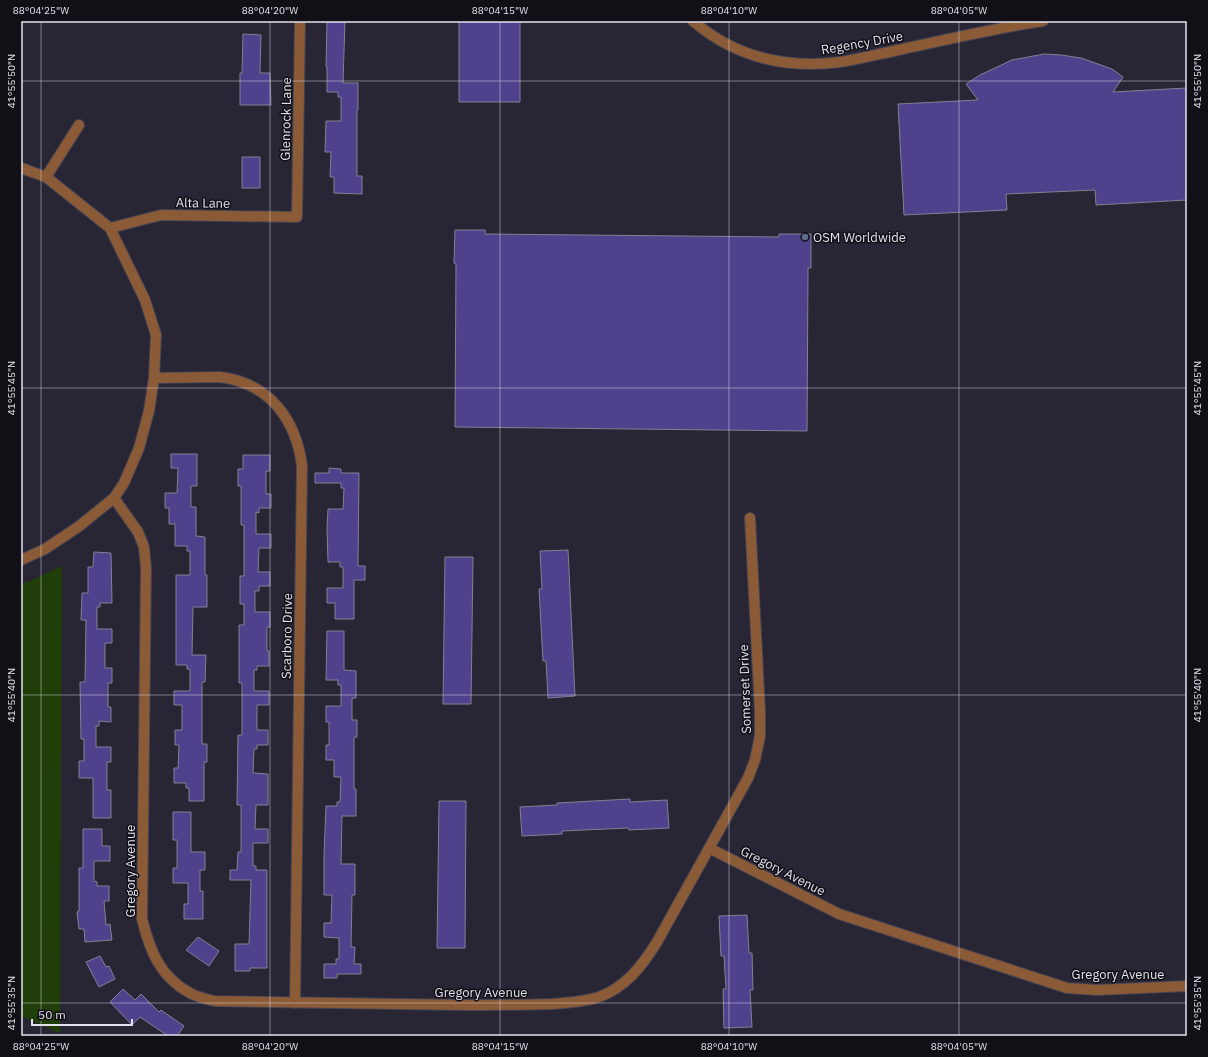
<svg xmlns="http://www.w3.org/2000/svg" width="1208" height="1057" viewBox="0 0 1208 1057" font-family="'IBM Plex Sans',sans-serif">
	<style>
		.green { fill: #1f3e08 }
		.building { fill: #50418d; stroke: #828193 }
		.lines { fill: none; stroke-linecap: round; stroke-linejoin: round }
		.minor-casing { stroke: #464452; stroke-width: 12 }
		.minor { stroke: #8b5a36; stroke-width: 10 }
		.ticks { fill: none; stroke: #e3e2ec; stroke-width: 1; stroke-opacity: 0.45 }
		.service-dot { fill: #5c6f8a; stroke: #111017; stroke-width: 1.5 }
		.labels { text-anchor: middle; dominant-baseline: central; stroke-width: 3; stroke-linejoin: round; paint-order: stroke }
		.street-label { font-size: 13px; fill: #e3e2ec; stroke: #111017 }
		.poi-label { font-size: 13px; fill: #e3e2ec; stroke: #111017; text-anchor: start }
		.neatline { fill: none; stroke: #e3e2ec; stroke-width: 1.5 }
		.ticks-label { font-size: 10px; text-anchor: middle; fill: #e3e2ec }
	</style>
	<rect width="100%" height="100%" fill="#282635"/>
	<!-- green -->
	<path class="green" d="M 62,566 L 60,1033 L 21,1016 L 21,584 L 30,581 Z"/>
	<!-- building -->
	<path class="building" d="M 327,21 L 345,21 L 343,83 L 358,83 L 358,110 L 357,110 L 357,176 L 362,176 L 362,194 L 334,193 L 334,177 L 330,177 L 331,152 L 325,152 L 326,121 L 341,121 L 341,97 L 338,97 L 338,92 L 327,92 L 327,67 L 326,67 Z
		M 459,21 L 520,21 L 520,102 L 459,102 Z
		M 243,34 L 261,35 L 260,73 L 270,73 L 271,105 L 240,105 L 240,73 L 242,73 Z
		M 1044,54 L 1061,55 L 1081,58 L 1112,69 L 1123,77 L 1113,92 L 1187,88 L 1187,200 L 1096,205 L 1095,190 L 1006,194 L 1007,210 L 904,215 L 898,104 L 978,100 L 966,84 L 980,75 L 1012,60 Z
		M 242,157 L 260,157 L 260,188 L 242,188 Z
		M 455,230 L 485,230 L 485,234 L 779,237 L 779,234 L 811,234 L 811,268 L 808,268 L 807,431 L 455,427 L 456,264 L 454,263 Z
		M 171,454 L 197,454 L 197,486 L 191,486 L 191,507 L 196,507 L 196,536 L 205,537 L 205,575 L 207,575 L 207,607 L 193,607 L 192,655 L 206,655 L 205,682 L 202,682 L 202,744 L 207,744 L 207,762 L 204,762 L 204,801 L 189,801 L 189,788 L 186,788 L 186,783 L 174,783 L 174,768 L 178,768 L 179,745 L 175,745 L 175,730 L 182,730 L 182,705 L 174,705 L 174,691 L 190,691 L 190,669 L 187,669 L 187,665 L 176,665 L 176,575 L 190,575 L 190,551 L 187,551 L 187,546 L 175,546 L 175,524 L 169,524 L 169,508 L 165,508 L 165,493 L 177,493 L 178,468 L 171,468 Z
		M 243,455 L 270,455 L 270,471 L 266,471 L 266,494 L 271,494 L 271,508 L 259,508 L 259,513 L 256,512 L 256,534 L 271,534 L 271,548 L 259,548 L 258,572 L 270,572 L 270,586 L 259,586 L 259,591 L 255,591 L 255,612 L 270,612 L 270,627 L 267,627 L 267,651 L 269,651 L 269,666 L 257,666 L 257,670 L 254,670 L 254,691 L 269,691 L 269,705 L 257,705 L 257,730 L 268,730 L 268,745 L 257,745 L 257,749 L 254,749 L 253,773 L 268,774 L 268,805 L 256,805 L 255,829 L 268,829 L 268,843 L 253,843 L 253,866 L 256,866 L 256,870 L 267,870 L 267,968 L 250,968 L 250,971 L 235,971 L 235,944 L 249,944 L 251,880 L 230,880 L 230,870 L 237,870 L 238,852 L 241,852 L 241,805 L 237,805 L 238,735 L 242,735 L 242,683 L 239,683 L 239,625 L 244,625 L 244,604 L 240,604 L 240,576 L 244,576 L 244,525 L 241,525 L 241,486 L 238,486 L 238,469 L 243,469 Z
		M 329,468 L 341,469 L 341,473 L 359,473 L 358,566 L 365,566 L 365,580 L 354,580 L 354,619 L 335,619 L 335,603 L 327,603 L 327,588 L 343,588 L 343,567 L 340,567 L 340,562 L 328,562 L 327,527 L 328,509 L 343,509 L 344,488 L 341,488 L 341,483 L 315,483 L 315,473 L 329,473 Z
		M 568,550 L 575,696 L 548,698 L 546,661 L 543,661 L 539,589 L 542,589 L 540,551 Z
		M 94,552 L 111,553 L 112,603 L 100,603 L 100,607 L 97,607 L 97,629 L 112,629 L 112,643 L 105,643 L 105,668 L 112,668 L 112,683 L 108,683 L 108,707 L 111,707 L 111,722 L 99,721 L 99,726 L 96,726 L 96,747 L 111,747 L 111,762 L 107,762 L 107,790 L 111,790 L 111,818 L 93,818 L 93,778 L 79,778 L 79,761 L 84,761 L 84,739 L 81,739 L 80,682 L 85,682 L 86,620 L 81,620 L 82,593 L 88,593 L 88,567 L 93,567 Z
		M 445,557 L 473,557 L 471,704 L 443,704 Z
		M 327,631 L 344,631 L 344,670 L 356,671 L 356,698 L 352,698 L 352,720 L 357,720 L 357,737 L 354,737 L 354,789 L 356,789 L 356,816 L 342,816 L 341,864 L 355,864 L 355,895 L 352,895 L 351,947 L 355,947 L 354,964 L 361,964 L 361,974 L 337,974 L 337,978 L 324,978 L 324,964 L 336,964 L 336,959 L 339,959 L 339,938 L 324,937 L 324,923 L 331,923 L 332,895 L 324,895 L 324,855 L 326,806 L 337,806 L 337,802 L 340,802 L 341,777 L 334,777 L 334,760 L 326,760 L 326,745 L 329,745 L 329,722 L 326,722 L 326,706 L 341,706 L 341,685 L 338,685 L 338,680 L 326,680 Z
		M 630,799 L 630,802 L 667,800 L 669,828 L 629,830 L 628,828 L 562,831 L 562,834 L 522,836 L 520,807 L 557,805 L 557,803 Z
		M 439,801 L 466,801 L 465,948 L 437,948 Z
		M 173,812 L 191,812 L 191,852 L 205,852 L 205,870 L 200,870 L 200,891 L 203,891 L 203,919 L 184,919 L 184,904 L 188,904 L 188,883 L 173,883 L 173,868 L 177,868 L 177,840 L 173,840 Z
		M 83,829 L 102,829 L 102,846 L 110,846 L 110,861 L 94,861 L 94,881 L 97,882 L 97,886 L 109,886 L 109,901 L 104,901 L 106,925 L 110,924 L 112,940 L 85,942 L 84,929 L 79,929 L 77,912 L 79,911 L 79,868 L 83,868 Z
		M 747,915 L 749,953 L 752,953 L 753,990 L 750,990 L 752,1027 L 724,1028 L 723,989 L 726,989 L 724,956 L 721,956 L 719,916 Z
		M 198,937 L 219,951 L 209,966 L 186,950 Z
		M 100,956 L 106,967 L 109,966 L 115,979 L 99,987 L 86,962 Z
		M 123,989 L 135,1000 L 141,994 L 159,1012 L 161,1010 L 184,1026 L 177,1036 L 168,1036 L 140,1017 L 132,1025 L 110,1002 Z"/>
	<g class="lines">
		<!-- minor casing -->
		<g class="minor-casing">
			<path id="minor" d="M 693,21 C 735,57 785,69 840,62 C 861,59 882,53 903,49 C 950,39 996,28 1043,21
				M 21,168 L 46,177 L 110,228 L 145,300 L 156,335 L 154,378 L 149,411 L 139,448 L 124,483 L 114,498 L 78,527 L 45,549 L 21,560
				M 46,177 L 79,125
				M 110,228 L 161,215 L 297,217 L 300,21
				M 154,378 L 220,377 C 269,383 296,419 302,466 L 295,1003
				M 114,498 L 138,532 L 144,547 L 146,568 L 142,919 C 150,951 160,977 190,993 C 197,997 206,999 214,1001 C 297,1003 380,1004 463,1005 C 492,1005 521,1005 551,1004 C 567,1003 583,1002 599,997 C 626,987 642,966 657,942 L 748,778 L 755,760 L 760,736 L 760,711 L 750,518
				M 709,848 L 839,914 L 1067,988 L 1097,990 L 1187,986"/>
		</g>
		<!-- minor -->
		<use href="#minor" class="minor"/>
	</g>
	<!-- ticks -->
	<path class="ticks" d="M 41,21 L 41,1036M 270,21 L 270,1036M 500,21 L 500,1036M 729,21 L 729,1036M 959,21 L 959,1036M 21,81 L 1187,81M 21,388 L 1187,388M 21,695 L 1187,695M 21,1003 L 1187,1003"/>
	<!-- markers -->
	<circle class="service-dot" cx="805" cy="237" r="4"/>
	<g class="labels">
		<!-- street labels -->
		<g class="street-label">
			<text transform="translate(862 43) rotate(-10)">Regency Drive</text>
			<text transform="translate(286 119) rotate(-89)">Glenrock Lane</text>
			<text transform="translate(203 203) rotate(1)">Alta Lane</text>
			<text transform="translate(287 636) rotate(-89)">Scarboro Drive</text>
			<text transform="translate(745 689) rotate(-92)">Somerset Drive</text>
			<text transform="translate(130 871) rotate(-90)">Gregory Avenue</text>
			<text transform="translate(783 871) rotate(27)">Gregory Avenue</text>
			<text x="1118" y="974">Gregory Avenue</text>
			<text x="481" y="992">Gregory Avenue</text>
		</g>
		<!-- poi labels -->
		<g class="poi-label">
			<text x="813" y="237">OSM Worldwide</text>
		</g>
	</g>
	<!-- border -->
	<rect width="1208" height="1057" fill="none" stroke="#111017" stroke-width="44"/>
	<!-- scale -->
	<path d="M32 1019v6h100v-6" fill="none" stroke="#e3e2ec" stroke-width="2"/>
	<text x="38" y="1019" font-size="12" fill="#e3e2ec" stroke="#111017" stroke-width="3" paint-order="stroke">50 m</text>
	<rect x="22" y="22" width="1164" height="1013" class="neatline"/>
	<g class="ticks-label">
		<text x="41" y="14">88°04'25"W</text>
		<text x="270" y="14">88°04'20"W</text>
		<text x="500" y="14">88°04'15"W</text>
		<text x="729" y="14">88°04'10"W</text>
		<text x="959" y="14">88°04'05"W</text>
		<text transform="translate(11 81) rotate(-90)" y="4">41°55'50"N</text>
		<text transform="translate(1197 81) rotate(-90)" y="4">41°55'50"N</text>
		<text transform="translate(11 388) rotate(-90)" y="4">41°55'45"N</text>
		<text transform="translate(1197 388) rotate(-90)" y="4">41°55'45"N</text>
		<text transform="translate(11 695) rotate(-90)" y="4">41°55'40"N</text>
		<text transform="translate(1197 695) rotate(-90)" y="4">41°55'40"N</text>
		<text transform="translate(11 1003) rotate(-90)" y="4">41°55'35"N</text>
		<text transform="translate(1197 1003) rotate(-90)" y="4">41°55'35"N</text>
		<text x="41" y="1050">88°04'25"W</text>
		<text x="270" y="1050">88°04'20"W</text>
		<text x="500" y="1050">88°04'15"W</text>
		<text x="729" y="1050">88°04'10"W</text>
		<text x="959" y="1050">88°04'05"W</text>
	</g>
</svg>
